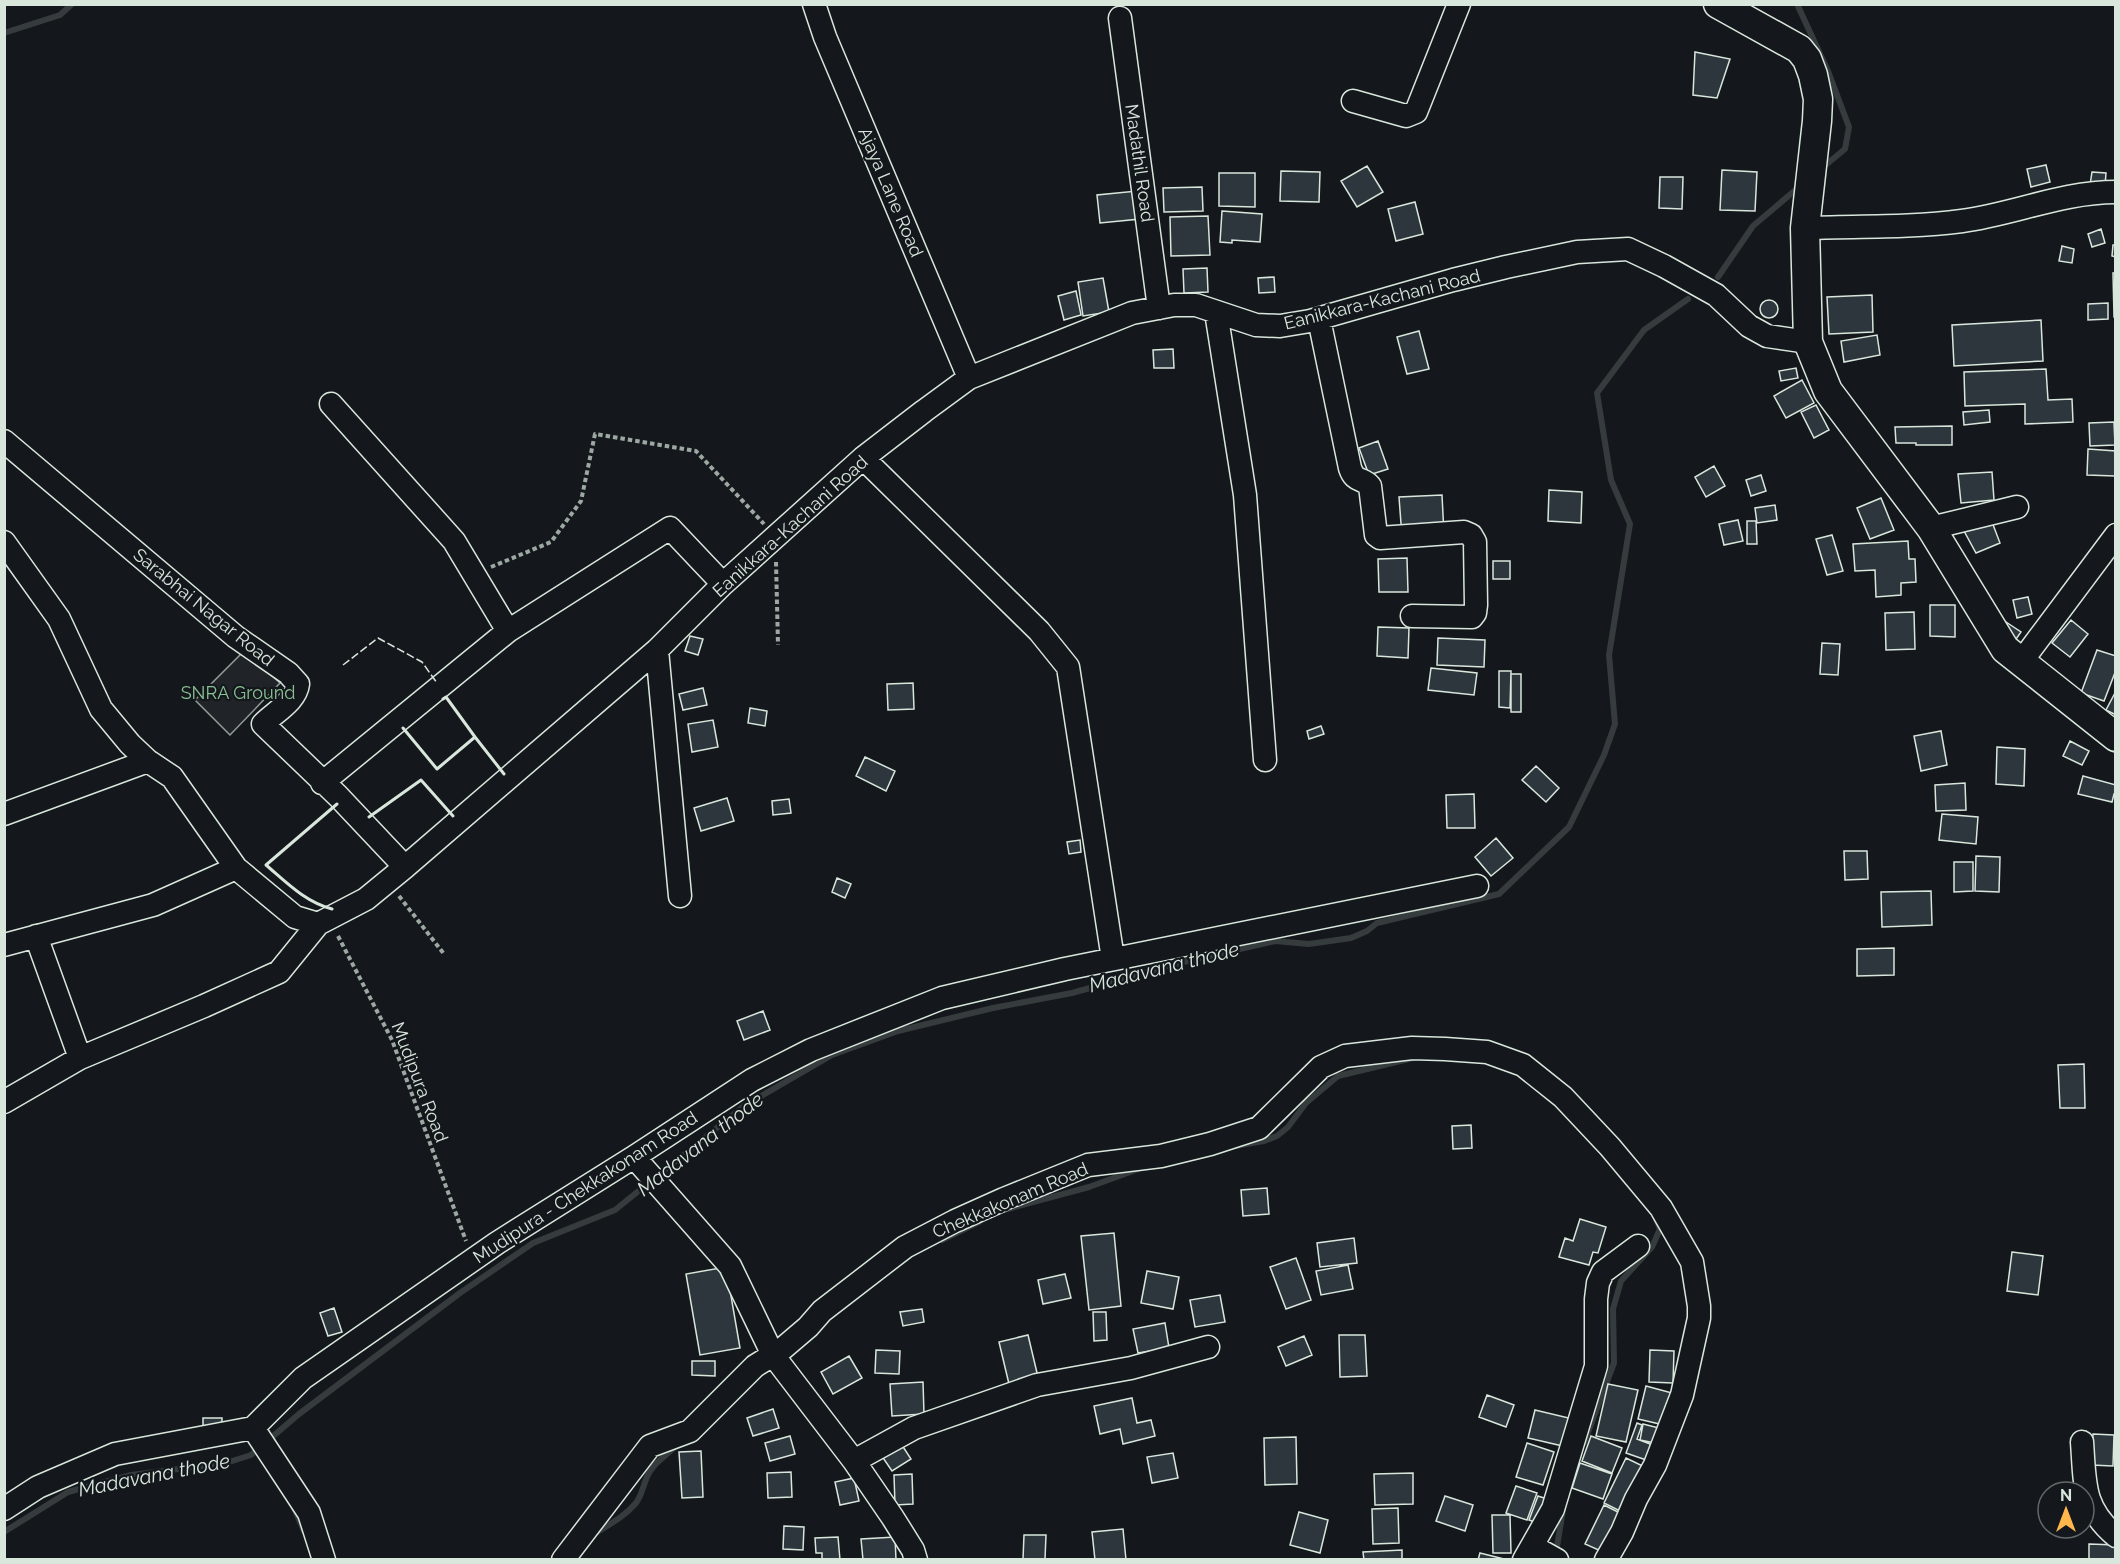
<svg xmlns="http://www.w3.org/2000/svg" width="2120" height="1564" viewBox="0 0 2120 1564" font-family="Raleway,sans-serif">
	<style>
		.green { fill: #202428; stroke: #939e99; stroke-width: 1.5 }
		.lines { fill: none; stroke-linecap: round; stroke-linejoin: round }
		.stream { stroke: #363b3e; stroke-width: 6 }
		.building { fill: #2c363c; stroke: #d8e6dc; stroke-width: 1.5 }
		.minor-casing { stroke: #d8e6dc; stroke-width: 25 }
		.major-casing { stroke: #d8e6dc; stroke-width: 31 }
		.path { stroke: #9da8a2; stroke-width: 4; stroke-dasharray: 4.5 3; stroke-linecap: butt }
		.minor { stroke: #14181c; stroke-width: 22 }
		.major { stroke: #14181c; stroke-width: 28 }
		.fence { stroke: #d8e6dc; stroke-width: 1.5; stroke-dasharray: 8 3; stroke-linecap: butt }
		.wall { stroke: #d8e6dc; stroke-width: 3 }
		.labels { text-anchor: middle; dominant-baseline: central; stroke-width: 4.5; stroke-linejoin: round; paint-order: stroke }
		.street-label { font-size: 18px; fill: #d8e6dc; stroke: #14181c }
		.park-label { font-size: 18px; fill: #8ac095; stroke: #14181c }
		.water-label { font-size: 20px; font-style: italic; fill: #d8e6dc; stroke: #14181c }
	</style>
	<rect width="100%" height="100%" fill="#14181c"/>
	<!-- green -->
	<path class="green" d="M 244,651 L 280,683 L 230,735 L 195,700 Z"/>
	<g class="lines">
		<!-- stream -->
		<path class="stream" d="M 1797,4 L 1828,71 L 1849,127 L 1845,149 L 1822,168
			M 4,33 L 60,15 L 72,4
			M 1718,277 L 1753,226 L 1799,187
			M 1235,1146 L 1264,1141 L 1277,1136 L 1288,1127 L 1306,1103 L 1338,1076 L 1413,1058
			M 1004,1210 L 1089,1187 L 1141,1168
			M 942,1240 L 979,1222
			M 1584,1443 L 1614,1363 L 1613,1309 L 1621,1281 L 1652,1247 L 1660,1229 L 1656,1219
			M 294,1508 L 304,1531
			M 4,1532 L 68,1492 L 131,1475 L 226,1463 L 251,1455 L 299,1414 L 460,1293 L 533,1243 L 615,1210 L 744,1106 L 832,1055 L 898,1031 L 993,1008 L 1072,993 L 1179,963 L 1275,941 L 1309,944 L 1351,938 L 1367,931 L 1377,923 L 1499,894 L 1569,827 L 1604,755 L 1615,724 L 1609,655 L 1630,524 L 1611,480 L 1597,393 L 1644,330 L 1688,299
			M 594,1534 C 610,1524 624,1517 636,1503 C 642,1495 643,1486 647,1477 C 652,1464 667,1455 676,1446
			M 1556,1553 L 1563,1510"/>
	</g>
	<!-- building -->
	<path class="building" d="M 1695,52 L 1730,59 L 1717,98 L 1693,95 Z
		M 2046,165 L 2050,182 L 2031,187 L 2027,169 Z
		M 1367,166 L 1383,192 L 1357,207 L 1341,181 Z
		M 1722,170 L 1757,172 L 1755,211 L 1720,210 Z
		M 1281,171 L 1320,172 L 1319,202 L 1280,201 Z
		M 2092,172 L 2106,173 L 2105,186 L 2090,185 Z
		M 1219,173 L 1255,173 L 1255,207 L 1219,206 Z
		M 1660,177 L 1683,177 L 1682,209 L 1659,208 Z
		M 1202,187 L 1203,211 L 1164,212 L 1163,188 Z
		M 1137,191 L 1140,219 L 1100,223 L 1097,195 Z
		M 1415,202 L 1423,234 L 1396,241 L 1388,209 Z
		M 1222,211 L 1262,214 L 1260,242 L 1232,240 L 1232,243 L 1220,242 Z
		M 1208,216 L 1210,255 L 1171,256 L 1170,217 Z
		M 2101,229 L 2105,243 L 2092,247 L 2088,234 Z
		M 2113,245 L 2116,245 L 2116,257 L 2112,256 Z
		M 2062,246 L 2074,249 L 2072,263 L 2059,261 Z
		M 1207,268 L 1208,292 L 1184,293 L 1183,269 Z
		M 2113,273 L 2116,273 L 2116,317 L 2114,317 Z
		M 1274,277 L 1275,292 L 1259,293 L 1258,278 Z
		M 1103,278 L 1109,312 L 1083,316 L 1078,282 Z
		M 1076,291 L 1081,315 L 1064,320 L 1058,296 Z
		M 1872,295 L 1873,332 L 1829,334 L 1827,297 Z
		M1760 309a9 9 0 1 1 18 0a9 9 0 1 1-18 0Z
		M 2108,303 L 2108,319 L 2088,320 L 2088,304 Z
		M 2041,320 L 2043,361 L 1954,366 L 1952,325 Z
		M 1419,331 L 1429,369 L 1407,374 L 1397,337 Z
		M 1877,335 L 1880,355 L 1844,362 L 1841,341 Z
		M 1173,349 L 1174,368 L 1154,368 L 1153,350 Z
		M 1796,368 L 1798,378 L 1781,381 L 1779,371 Z
		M 2046,369 L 2048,400 L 2072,399 L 2073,422 L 2025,424 L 2025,404 L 1965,406 L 1964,372 Z
		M 1802,380 L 1814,403 L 1786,418 L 1774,396 Z
		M 1816,405 L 1829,430 L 1814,438 L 1801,412 Z
		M 1989,410 L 1990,422 L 1964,425 L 1963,412 Z
		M 2114,422 L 2115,445 L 2090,446 L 2089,423 Z
		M 1952,426 L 1952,445 L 1916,445 L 1916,443 L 1896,443 L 1895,427 Z
		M 1378,441 L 1388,469 L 1369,475 L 1359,448 Z
		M 2088,449 L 2116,451 L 2115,476 L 2087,475 Z
		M 1714,466 L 1725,486 L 1706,497 L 1695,477 Z
		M 1992,472 L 1994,500 L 1961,503 L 1958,474 Z
		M 1761,475 L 1766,491 L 1751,496 L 1746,480 Z
		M 1549,490 L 1582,492 L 1581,523 L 1548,521 Z
		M 1442,495 L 1444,534 L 1402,537 L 1399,497 Z
		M 1881,498 L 1894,530 L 1870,539 L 1857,508 Z
		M 1775,505 L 1777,520 L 1757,523 L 1755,508 Z
		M 1738,520 L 1743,541 L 1724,545 L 1719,524 Z
		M 1747,521 L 1756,521 L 1757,544 L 1747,544 Z
		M 1992,522 L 2000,543 L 1976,553 L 1964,531 Z
		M 1832,535 L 1843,571 L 1827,575 L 1816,539 Z
		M 1908,541 L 1909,559 L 1915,559 L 1916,582 L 1901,583 L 1901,595 L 1876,597 L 1875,570 L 1855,571 L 1853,544 Z
		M 1407,558 L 1408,592 L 1379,592 L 1378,559 Z
		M 1493,561 L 1510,561 L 1510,579 L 1493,579 Z
		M 2028,597 L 2032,614 L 2017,618 L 2013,600 Z
		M 1930,605 L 1955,605 L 1955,637 L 1930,636 Z
		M 1914,612 L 1915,649 L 1886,650 L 1885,613 Z
		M 2071,620 L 2088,634 L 2070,657 L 2052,643 Z
		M 2006,622 L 2021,632 L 2014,642 L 1999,631 Z
		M 1378,627 L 1409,628 L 1408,658 L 1377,656 Z
		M 690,636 L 703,639 L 698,655 L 685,651 Z
		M 1438,638 L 1485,640 L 1484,667 L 1437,665 Z
		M 1822,643 L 1840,644 L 1838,675 L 1820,674 Z
		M 2097,650 L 2116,656 L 2116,670 L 2104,701 L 2081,693 Z
		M 1431,668 L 1477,673 L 1474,695 L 1428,690 Z
		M 1499,671 L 1511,671 L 1510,708 L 1499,707 Z
		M 1511,674 L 1521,674 L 1521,712 L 1511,712 Z
		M 913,683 L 914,709 L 888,710 L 887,684 Z
		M 703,688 L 707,705 L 683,710 L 679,694 Z
		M 2116,691 L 2116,715 L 2106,710 Z
		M 750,708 L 767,711 L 765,726 L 748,723 Z
		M 713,720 L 718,747 L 692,752 L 688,724 Z
		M 1321,726 L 1324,734 L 1309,739 L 1307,731 Z
		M 1941,731 L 1947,765 L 1921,771 L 1914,736 Z
		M 2070,741 L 2089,751 L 2082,765 L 2063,756 Z
		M 1997,747 L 2025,749 L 2024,786 L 1996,784 Z
		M 865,757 L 895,771 L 886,791 L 856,776 Z
		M 1536,766 L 1559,788 L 1546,802 L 1522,780 Z
		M 2083,776 L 2116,785 L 2116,795 L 2114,794 L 2112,802 L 2078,794 Z
		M 1965,783 L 1966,810 L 1936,811 L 1935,785 Z
		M 1474,794 L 1475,828 L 1447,828 L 1446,795 Z
		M 727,798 L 734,821 L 701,831 L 694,808 Z
		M 789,799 L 791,813 L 773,815 L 772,801 Z
		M 1942,814 L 1978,817 L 1976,844 L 1939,840 Z
		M 1496,838 L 1513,858 L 1491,876 L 1475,857 Z
		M 1080,840 L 1081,852 L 1069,854 L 1067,842 Z
		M 1844,851 L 1867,851 L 1868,879 L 1845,880 Z
		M 1976,856 L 2000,857 L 1999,892 L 1975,891 Z
		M 1954,862 L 1973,862 L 1973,891 L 1954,892 Z
		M 837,878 L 851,884 L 845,898 L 832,892 Z
		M 1931,891 L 1932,925 L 1882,927 L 1881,892 Z
		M 1894,948 L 1894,975 L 1857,976 L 1857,949 Z
		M 763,1011 L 770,1030 L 744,1040 L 737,1021 Z
		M 2084,1064 L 2085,1108 L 2060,1108 L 2058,1065 Z
		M 1471,1125 L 1472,1148 L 1453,1149 L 1452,1126 Z
		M 1267,1188 L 1269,1214 L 1243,1216 L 1241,1190 Z
		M 1580,1219 L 1606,1227 L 1598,1253 L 1593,1252 L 1589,1265 L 1559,1257 L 1565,1238 L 1573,1241 Z
		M 1114,1233 L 1121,1306 L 1089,1310 L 1081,1236 Z
		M 1354,1238 L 1357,1263 L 1320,1267 L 1317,1243 Z
		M 2012,1252 L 2043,1256 L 2038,1295 L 2007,1291 Z
		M 1296,1258 L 1311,1300 L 1286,1309 L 1270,1267 Z
		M 1348,1265 L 1353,1289 L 1321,1295 L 1316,1271 Z
		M 726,1267 L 740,1348 L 700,1355 L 686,1274 Z
		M 1147,1271 L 1179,1277 L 1173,1309 L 1141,1303 Z
		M 1065,1274 L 1071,1298 L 1043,1304 L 1038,1280 Z
		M 1220,1295 L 1225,1322 L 1195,1327 L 1190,1300 Z
		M 334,1308 L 342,1332 L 328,1336 L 320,1313 Z
		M 922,1309 L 924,1322 L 903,1326 L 900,1312 Z
		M 1093,1312 L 1106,1312 L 1107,1340 L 1094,1341 Z
		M 1165,1323 L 1169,1348 L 1138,1353 L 1133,1329 Z
		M 1028,1335 L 1038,1377 L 1009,1384 L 999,1342 Z
		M 1339,1335 L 1365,1335 L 1367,1376 L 1340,1377 Z
		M 1304,1336 L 1312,1355 L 1286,1366 L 1278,1347 Z
		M 876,1350 L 900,1351 L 899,1374 L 875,1373 Z
		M 1650,1350 L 1674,1351 L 1673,1383 L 1649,1382 Z
		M 849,1356 L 862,1378 L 833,1394 L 821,1372 Z
		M 692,1361 L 715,1361 L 715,1376 L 692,1375 Z
		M 923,1382 L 924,1414 L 892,1416 L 890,1384 Z
		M 1608,1384 L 1638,1390 L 1626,1442 L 1596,1436 Z
		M 1646,1386 L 1672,1393 L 1664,1425 L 1638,1419 Z
		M 1487,1395 L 1514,1405 L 1506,1427 L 1479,1417 Z
		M 1132,1398 L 1137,1423 L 1151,1420 L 1155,1436 L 1123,1444 L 1120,1429 L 1100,1434 L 1094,1406 Z
		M 773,1409 L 779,1428 L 753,1436 L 747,1418 Z
		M 1535,1410 L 1573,1419 L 1567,1447 L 1528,1438 Z
		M 203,1418 L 222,1418 L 222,1434 L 203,1434 Z
		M 1637,1423 L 1642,1425 L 1637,1439 L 1658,1447 L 1652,1462 L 1626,1453 Z
		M 1643,1424 L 1663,1429 L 1660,1444 L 1640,1440 Z
		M 2093,1434 L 2114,1435 L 2113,1466 L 2091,1465 Z
		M 790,1436 L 795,1454 L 770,1461 L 765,1443 Z
		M 1591,1436 L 1622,1448 L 1612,1473 L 1582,1461 Z
		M 1296,1437 L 1297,1484 L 1265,1485 L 1264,1438 Z
		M 898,1439 L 911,1459 L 892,1471 L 879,1452 Z
		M 1527,1443 L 1554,1452 L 1543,1485 L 1516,1477 Z
		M 701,1451 L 703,1497 L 682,1498 L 679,1452 Z
		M 1173,1453 L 1178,1478 L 1152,1483 L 1147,1457 Z
		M 1626,1458 L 1651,1470 L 1628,1515 L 1604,1503 Z
		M 1580,1463 L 1612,1474 L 1603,1499 L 1572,1488 Z
		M 791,1472 L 792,1497 L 768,1498 L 767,1473 Z
		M 1413,1473 L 1413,1504 L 1375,1505 L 1374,1474 Z
		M 912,1474 L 913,1504 L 895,1505 L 894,1475 Z
		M 854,1478 L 859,1501 L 840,1505 L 835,1482 Z
		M 1516,1486 L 1537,1493 L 1527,1520 L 1506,1513 Z
		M 1445,1496 L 1473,1505 L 1465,1531 L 1436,1521 Z
		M 1538,1496 L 1547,1499 L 1538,1523 L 1529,1520 Z
		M 1604,1505 L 1622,1514 L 1603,1552 L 1585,1544 Z
		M 1398,1508 L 1399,1543 L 1373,1544 L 1372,1509 Z
		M 1299,1512 L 1328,1520 L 1320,1553 L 1290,1545 Z
		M 1492,1515 L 1510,1515 L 1511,1553 L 1493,1553 Z
		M 784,1526 L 804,1527 L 803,1550 L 783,1549 Z
		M 1123,1529 L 1126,1560 L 1095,1560 L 1092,1532 Z
		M 1024,1535 L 1046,1535 L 1045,1559 L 1023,1559 Z
		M 838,1537 L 840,1560 L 822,1560 L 822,1553 L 816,1553 L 815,1538 Z
		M 895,1537 L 896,1560 L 863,1560 L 861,1539 Z
		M 2089,1544 L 2116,1545 L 2116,1560 L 2089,1560 Z
		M 1402,1550 L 1402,1560 L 1364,1560 L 1363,1552 Z
		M 1480,1553 L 1508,1560 L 1478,1560 Z"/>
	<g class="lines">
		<!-- minor casing -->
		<g class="minor-casing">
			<path id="minor" d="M 814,4 L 825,37 L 969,378
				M 1120,18 L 1159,308
				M 1353,101 L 1406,116 L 1416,112 L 1459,4
				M 1805,228 C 1857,226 1910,228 1962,221 C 2014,214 2062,192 2116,192
				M 1216,312 L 1245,495 L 1265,760
				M 1319,319 L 1350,468 C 1355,483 1362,477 1370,486 L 1376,535 L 1380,538 L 1464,532 L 1471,535 L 1475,542 L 1476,605 L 1475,613 L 1472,617 L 1412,616
				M 331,404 L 454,541 L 508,631
				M 4,441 L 236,637 L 288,673 L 298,684 C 296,701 275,712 263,724 L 338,796 L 405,867
				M 863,458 L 1039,631 L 1068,667 L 1113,959
				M 1931,528 L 2017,507
				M 4,542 L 59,619 L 101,709 L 130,744 L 148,761 L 172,777 L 236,868 L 295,917 L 318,924 L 366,899 L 405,867 L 657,650 L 723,584 L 863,458 L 924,411 L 969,378 L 1132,313 L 1174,305 L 1196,305 L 1256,325 L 1280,326 L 1310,321 L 1453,280 L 1506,267 L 1577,252 L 1628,249 L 1664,266 L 1716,295 L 1749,326 L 1767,336 L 1808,342
				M 657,650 L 680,896
				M 2021,662 L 2116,535
				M 322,783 L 508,631 L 670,528 L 723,584
				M 4,814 L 148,761
				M 36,936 L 80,1058
				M 4,945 L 153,905 L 236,868
				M 4,1102 L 80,1058 L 204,1006 L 279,972 L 318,924
				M 634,1157 L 730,1266 L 773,1355 L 854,1461 L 893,1518 L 913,1550 L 916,1560
				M 253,1428 L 303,1378 L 497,1243 L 634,1157 L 752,1080 L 811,1050 L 942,998 L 1065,969 L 1477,886
				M 2082,1442 C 2085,1482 2082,1508 2116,1536
				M 854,1461 L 914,1428 L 1037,1385 L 1131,1368 L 1208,1347
				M 4,1509 L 38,1487 L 115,1454 L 253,1428 L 309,1513 L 324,1560
				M 1532,1546 L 1557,1560
				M 563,1560 L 650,1446 L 690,1431 L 755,1366 L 781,1350 L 808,1327 L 822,1311 L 905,1247 L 955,1221 L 1004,1199 L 1088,1165 L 1161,1156 L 1210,1144 L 1259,1128 L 1321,1067 L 1345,1056 L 1412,1048 L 1445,1049 L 1487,1052 L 1523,1065 L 1563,1097 L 1610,1147 L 1661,1208 L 1692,1262 L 1699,1306 L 1699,1318 L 1682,1395 L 1655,1465 L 1636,1499 L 1622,1532 L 1606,1560
				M 1524,1560 L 1553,1509 L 1596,1366 L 1596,1299 L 1598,1283 L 1603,1272 L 1638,1246"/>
		</g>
		<!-- major casing -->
		<g class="major-casing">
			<path id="major" d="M 1718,4 L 1799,49 L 1807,59 L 1813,75 L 1818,99 L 1817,121 L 1805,228 L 1808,342 L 1828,391 L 1931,528 L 2005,649 L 2116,737"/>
		</g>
		<!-- path -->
		<path class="path" d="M 776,562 L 778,645
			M 491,567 L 551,542 L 581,501 L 595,434 L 696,451 L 764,524
			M 399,896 L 444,954
			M 338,936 L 392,1040 L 466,1241"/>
		<!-- minor -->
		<use href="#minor" class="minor"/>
		<!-- major -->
		<use href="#major" class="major"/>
		<!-- fence -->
		<path class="fence" d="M 343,665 L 378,638 L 422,662 L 437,683"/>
		<!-- wall -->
		<path class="wall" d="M 443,699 L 446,697 L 475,737
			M 403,728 L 437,769 L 475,737 L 504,774
			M 369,817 L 421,780 L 453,816
			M 332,909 C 305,902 286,882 266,865 L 337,804"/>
	</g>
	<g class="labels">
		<!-- street labels -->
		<g class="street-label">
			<text transform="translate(1140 163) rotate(82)">Madathil Road</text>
			<text transform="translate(891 192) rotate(67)">Ajaya Lane Road</text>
			<text transform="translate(1382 299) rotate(-14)">Eanikkara-Kachani Road</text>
			<text transform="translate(790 526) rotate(-42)">Eanikkara-Kachani Road</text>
			<text transform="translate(204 607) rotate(39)">Sarabhai Nagar Road</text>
			<text transform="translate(420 1082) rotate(69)">Mudipura Road</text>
			<text transform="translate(585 1187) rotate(-33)">Mudipura - Chekkakonam Road</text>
			<text transform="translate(1010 1200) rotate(-23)">Chekkakonam Road</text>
		</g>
		<!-- park labels -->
		<g class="park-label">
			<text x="238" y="692">SNRA Ground</text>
		</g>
		<!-- water labels -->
		<g class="water-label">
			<text transform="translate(1164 967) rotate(-14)">Madavana thode</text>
			<text transform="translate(700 1144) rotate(-38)">Madavana thode</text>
			<text transform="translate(154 1475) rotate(-11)">Madavana thode</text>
		</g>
	</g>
	<!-- border -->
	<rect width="2120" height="1564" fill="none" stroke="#d8e6dc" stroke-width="12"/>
	<!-- north arrow -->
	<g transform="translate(2066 1510)"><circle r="28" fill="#14181c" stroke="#626a69" stroke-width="1.5"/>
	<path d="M0-4.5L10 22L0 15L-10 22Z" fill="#ffb74d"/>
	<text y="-9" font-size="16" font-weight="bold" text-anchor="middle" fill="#d8e6dc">N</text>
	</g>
</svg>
